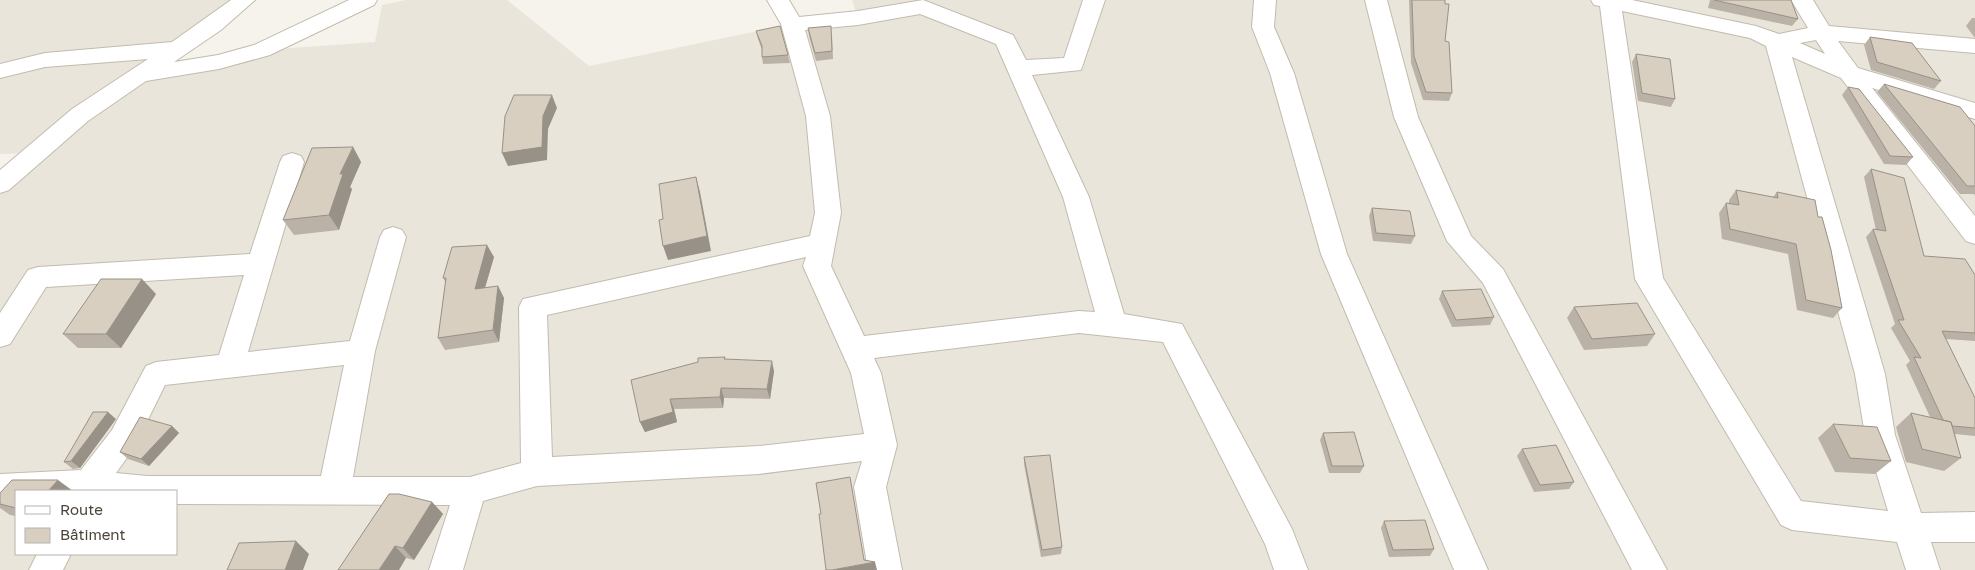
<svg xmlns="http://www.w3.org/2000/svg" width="1975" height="570" viewBox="0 0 1975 570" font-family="'Golos Text',sans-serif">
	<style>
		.residential { fill: #eae5da; fill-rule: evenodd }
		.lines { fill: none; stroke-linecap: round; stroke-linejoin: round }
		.minor-casing { stroke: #c2bbae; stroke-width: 2 }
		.minor { fill: #fff; fill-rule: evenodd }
		.wall { fill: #bab2a6 }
		.shaded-wall { fill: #979187 }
		.building { fill: #d8cfc1; stroke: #979187 }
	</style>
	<rect width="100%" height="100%" fill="#f6f3ec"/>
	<!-- residential -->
	<path class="residential" d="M 0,0 L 244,0 L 139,75 L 262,50 L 375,42 L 382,5 L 406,0 L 507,0 L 589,66 L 792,24 L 858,18 L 852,0 L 1975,0 L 1975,570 L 0,570 L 0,184 L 34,153 L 0,154 ZM 16,491 L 176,491 L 176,554 L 16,554 Z"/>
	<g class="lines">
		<!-- minor casing -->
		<g class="minor-casing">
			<path id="minor" d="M 231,0 L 255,0 L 221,30 L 174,62 L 218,55 L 254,45 L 349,0 L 377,0 L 374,5 L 270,55 L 219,69 L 146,81 L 88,121 L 9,190 L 0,193 L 0,170 L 72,109 L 148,59 L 45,67 L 0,78 L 0,64 L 45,53 L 172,42 Z
				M 767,0 L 789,0 L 799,17 L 858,11 L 923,0 L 1013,35 L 1026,60 L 1064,58 L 1083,0 L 1105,0 L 1081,70 L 1032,75 L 1089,197 L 1124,314 L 1182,324 L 1292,529 L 1308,570 L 1274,570 L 1265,544 L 1163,342 L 1079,333 L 874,358 L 881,373 L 897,445 L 886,487 L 902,570 L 868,570 L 854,487 L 862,461 L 759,474 L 537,486 L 483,501 L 463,570 L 429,570 L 450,505 L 176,504 L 176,491 L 16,491 L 16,501 L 0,502 L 0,474 L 81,470 L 112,430 L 146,366 L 156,362 L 219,355 L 244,275 L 46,287 L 10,344 L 0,347 L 0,313 L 28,270 L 38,267 L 250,254 L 280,162 L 283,156 L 292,153 L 301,156 L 304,162 L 248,352 L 350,341 L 380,237 L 384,230 L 393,227 L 402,230 L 406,237 L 375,351 L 353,477 L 470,477 L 521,463 L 519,307 L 523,299 L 810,236 L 815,213 L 806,116 L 781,24 ZM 920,14 L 996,44 L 1063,197 L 1095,312 L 1079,311 L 864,336 L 831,266 L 841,213 L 830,116 L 805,30 L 858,25 ZM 806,257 L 803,266 L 851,373 L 864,434 L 759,446 L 552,457 L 547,315 ZM 344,365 L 321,476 L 147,476 L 116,473 L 134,448 L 165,385 Z
				M 1254,0 L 1276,0 L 1274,27 L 1294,73 L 1347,254 L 1488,570 L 1454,570 L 1321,254 L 1270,73 L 1252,27 Z
				M 1365,0 L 1387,0 L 1418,117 L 1471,236 L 1503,269 L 1667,570 L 1632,570 L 1483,283 L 1447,241 L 1394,117 Z
				M 1591,0 L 1632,0 L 1756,26 L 1779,34 L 1808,28 L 1791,0 L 1813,0 L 1829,26 L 1975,39 L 1975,53 L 1838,41 L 1858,68 L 1975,103 L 1975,119 L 1872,88 L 1975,216 L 1975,244 L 1966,241 L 1841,78 L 1792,57 L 1885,374 L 1895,435 L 1921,513 L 1975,512 L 1975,542 L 1931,542 L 1940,570 L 1906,570 L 1897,542 L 1792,530 L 1781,525 L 1635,279 L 1600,6 L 1594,5 ZM 1622,11 L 1750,38 L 1766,46 L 1855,374 L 1865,435 L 1888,511 L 1801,501 L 1663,278 ZM 1816,40 L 1825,54 L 1800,43 Z
				M 37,554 L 71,554 L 63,570 L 29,570 Z"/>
		</g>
		<!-- minor -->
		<use href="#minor" class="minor"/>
	</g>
	<!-- wall -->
	<path class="wall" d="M 1409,0 L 1445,0 L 1445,41 L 1452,93 L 1449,101 L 1423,100 L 1411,63 Z
		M 1710,0 L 1791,0 L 1798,19 L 1792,26 L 1708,8 Z
		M 1972,18 L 1975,18 L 1975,38 L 1966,26 Z
		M 808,28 L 832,34 L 833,59 L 816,61 L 809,36 Z
		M 756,31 L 788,55 L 790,63 L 763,64 L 762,57 L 762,50 L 758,39 Z
		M 1870,37 L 1941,81 L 1934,89 L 1871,70 L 1864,45 Z
		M 1636,54 L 1675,99 L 1671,107 L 1638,101 L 1632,62 Z
		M 1884,84 L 1975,126 L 1975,196 L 1974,194 L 1960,194 L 1877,92 Z
		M 1848,87 L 1913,157 L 1906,165 L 1884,164 L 1842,95 Z
		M 353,147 L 361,162 L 350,187 L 352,189 L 339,230 L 294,235 L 283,220 Z
		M 1871,169 L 1924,256 L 1975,275 L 1975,341 L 1946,339 L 1975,398 L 1975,436 L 1955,434 L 1961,458 L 1944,471 L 1906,462 L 1896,427 L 1911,413 L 1930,417 L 1906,365 L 1910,361 L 1891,328 L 1895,324 L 1866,237 L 1873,229 L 1876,230 L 1864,177 Z
		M 1736,190 L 1773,197 L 1777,192 L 1818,217 L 1842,308 L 1833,318 L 1797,310 L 1788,254 L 1722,239 L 1719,213 L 1726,203 L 1729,203 L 1729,200 Z
		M 1372,208 L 1415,236 L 1411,244 L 1373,241 L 1369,216 Z
		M 494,257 L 485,288 L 498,286 L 504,298 L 499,342 L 445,350 L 438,338 L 446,283 L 443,278 Z
		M 1442,291 L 1494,317 L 1490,325 L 1452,327 L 1439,299 Z
		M 156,294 L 121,348 L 78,348 L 63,334 Z
		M 1574,307 L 1655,334 L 1647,346 L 1584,350 L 1567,318 Z
		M 725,357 L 725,359 L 774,371 L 770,399 L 724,398 L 723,408 L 674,409 L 677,422 L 645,432 L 640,422 Z
		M 116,419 L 80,468 L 73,469 L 64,462 Z
		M 1833,424 L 1891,461 L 1875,474 L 1835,472 L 1818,438 Z
		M 172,426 L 179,433 L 149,466 L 128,459 L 120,452 Z
		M 1323,433 L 1364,466 L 1360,473 L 1329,473 L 1320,440 Z
		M 1522,449 L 1574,482 L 1569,489 L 1534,492 L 1517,456 Z
		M 1024,457 L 1062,547 L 1061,554 L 1041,557 L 1024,464 Z
		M 16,491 L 16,516 L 10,515 L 0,508 L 0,493 Z
		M 432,502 L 443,514 L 414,560 L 406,558 L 338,570 Z
		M 1384,521 L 1434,549 L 1430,556 L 1389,557 L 1381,528 Z"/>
	<!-- shaded-wall -->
	<path class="shaded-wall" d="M 552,95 L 557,108 L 548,129 L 547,160 L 508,166 L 502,153 L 543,116 Z
		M 353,147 L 361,162 L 350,187 L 352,189 L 339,230 L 329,215 L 340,174 Z
		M 696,177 L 700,192 L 711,251 L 668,260 L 663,246 Z
		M 487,245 L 494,257 L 481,301 L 475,289 Z
		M 142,279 L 156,294 L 121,348 L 106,334 Z
		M 498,286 L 504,298 L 499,342 L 493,330 Z
		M 772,361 L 774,371 L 770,399 L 767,389 Z
		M 721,388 L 724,398 L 723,408 L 720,397 Z
		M 670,399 L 674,409 L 677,422 L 645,432 L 640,422 Z
		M 108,412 L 116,419 L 80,468 L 71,461 Z
		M 172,426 L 179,433 L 149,466 L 141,459 Z
		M 58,480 L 73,491 L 48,491 Z
		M 432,502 L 443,514 L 414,560 L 403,548 Z
		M 296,541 L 309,554 L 303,570 L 285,570 Z
		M 395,546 L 406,558 L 399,570 L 379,570 Z
		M 875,562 L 877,570 L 832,570 L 865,564 Z"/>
	<!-- building -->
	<path class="building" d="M 1412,0 L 1445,0 L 1445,4 L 1449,4 L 1445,41 L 1449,42 L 1452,93 L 1426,92 L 1414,56 Z
		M 1714,0 L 1791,0 L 1798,19 Z
		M 780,26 L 788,55 L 762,57 L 762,46 L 756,31 Z
		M 831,26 L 832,51 L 815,53 L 808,28 Z
		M 1870,37 L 1912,43 L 1941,81 L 1877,62 Z
		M 1636,54 L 1670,59 L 1675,99 L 1642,93 Z
		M 1884,84 L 1960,107 L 1975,126 L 1975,186 L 1967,186 Z
		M 1848,87 L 1859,89 L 1913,157 L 1890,156 Z
		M 514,95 L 552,95 L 543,116 L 542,147 L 502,153 L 505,116 Z
		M 353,147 L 340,174 L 343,174 L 329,215 L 283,220 L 312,148 Z
		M 1871,169 L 1904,178 L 1924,256 L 1965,259 L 1975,275 L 1975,333 L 1942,331 L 1975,398 L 1975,428 L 1952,426 L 1951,422 L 1943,420 L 1914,357 L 1921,358 L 1898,320 L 1904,320 L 1873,229 L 1886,231 Z
		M 696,177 L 707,236 L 663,246 L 659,220 L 663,219 L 659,184 Z
		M 1736,190 L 1778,198 L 1777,192 L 1815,200 L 1818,217 L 1822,217 L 1831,250 L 1842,308 L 1806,300 L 1796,244 L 1730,229 L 1726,203 L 1739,205 Z
		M 1372,208 L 1410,211 L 1415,236 L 1376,233 Z
		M 487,245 L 475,289 L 498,286 L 493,330 L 438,338 L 446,278 L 443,278 L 452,247 Z
		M 101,279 L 142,279 L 106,334 L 63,334 Z
		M 1481,289 L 1494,317 L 1456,320 L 1442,291 Z
		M 1637,303 L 1655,334 L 1592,339 L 1574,307 Z
		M 725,357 L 724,359 L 772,361 L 767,389 L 721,388 L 720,397 L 670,399 L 673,412 L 640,422 L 631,380 L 698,362 L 698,358 Z
		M 93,412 L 108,412 L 71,461 L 64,462 Z
		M 1911,413 L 1951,422 L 1961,458 L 1922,449 Z
		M 140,417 L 172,426 L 141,459 L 120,452 Z
		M 1833,424 L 1877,427 L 1891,461 L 1850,458 Z
		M 1354,432 L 1364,466 L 1332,466 L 1323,433 Z
		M 1556,445 L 1574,482 L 1540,485 L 1522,449 Z
		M 1050,455 L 1062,547 L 1042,550 L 1024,457 Z
		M 850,477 L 864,560 L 875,562 L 832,570 L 826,570 L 819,514 L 821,514 L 816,483 Z
		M 12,480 L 58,480 L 48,491 L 16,491 L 16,508 L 0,504 L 0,493 Z
		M 389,494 L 399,494 L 432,502 L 403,548 L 395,546 L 379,570 L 338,570 Z
		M 1425,520 L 1434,549 L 1393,550 L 1384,521 Z
		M 296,541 L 285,570 L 227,570 L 239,543 Z"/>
	<!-- legend -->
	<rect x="15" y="490" width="162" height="65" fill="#ffffff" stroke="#b7b4b0"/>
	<rect x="25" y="506" width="25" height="8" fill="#ffffff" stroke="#b7b4b0"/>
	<text x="60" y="515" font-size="15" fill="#4b4439">Route</text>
	<rect x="25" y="528" width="25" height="15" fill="#d8cfc1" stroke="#b7b4b0"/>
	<text x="60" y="540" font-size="15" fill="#4b4439">Bâtiment</text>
</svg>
